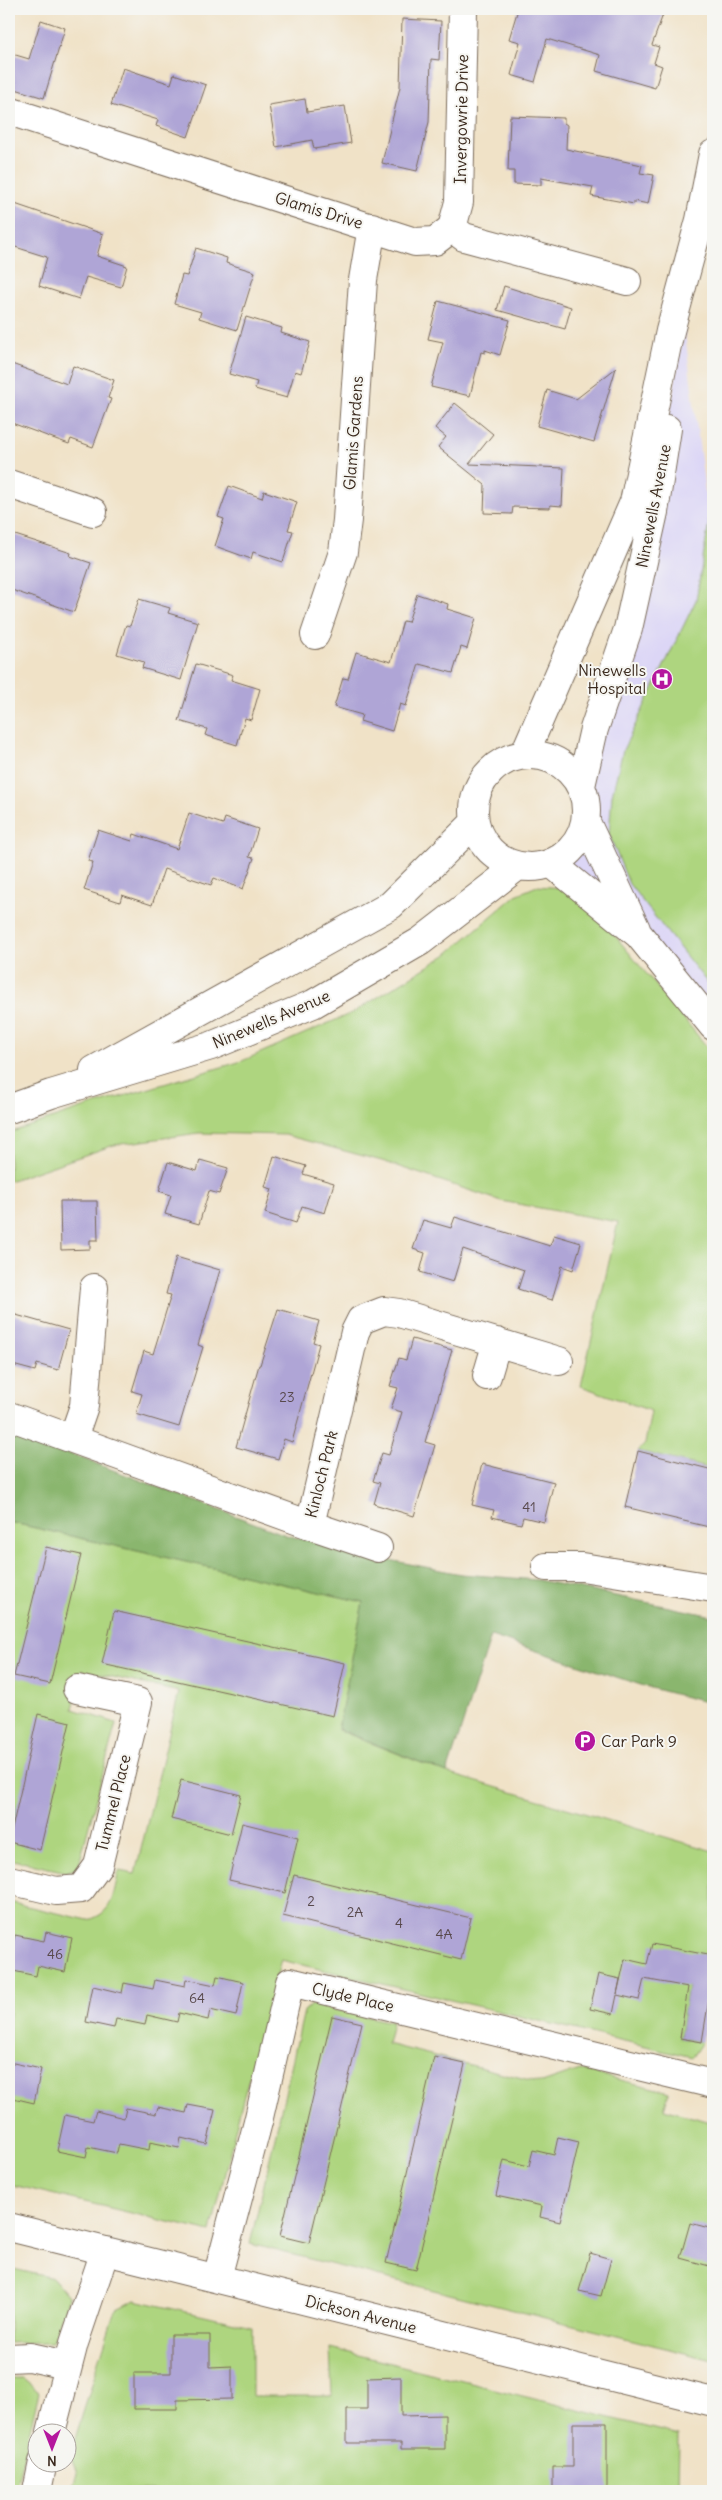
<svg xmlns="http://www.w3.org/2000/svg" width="722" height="2500" viewBox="0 0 722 2500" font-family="Delius,sans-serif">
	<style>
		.built { fill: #dcd6f6 }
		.green { fill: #aed57f; stroke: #74804e }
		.forest { fill: #8ab66e; stroke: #627046 }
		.building { fill: #afa5d6 }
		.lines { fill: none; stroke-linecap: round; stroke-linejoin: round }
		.street-casing { stroke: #7a6a59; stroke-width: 30 }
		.secondary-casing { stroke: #7a6a59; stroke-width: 30 }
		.street { stroke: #fff; stroke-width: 28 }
		.secondary { stroke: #fff; stroke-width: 28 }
		.labels { text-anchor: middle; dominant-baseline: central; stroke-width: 4; stroke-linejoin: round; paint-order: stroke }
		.number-label { font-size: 14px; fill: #58494c }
		.street-label { font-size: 16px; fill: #3b2a1e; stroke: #f6f6f2 }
		.poi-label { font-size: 16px; fill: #3b2a1e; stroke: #f6f6f2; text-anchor: end }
	</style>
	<rect width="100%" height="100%" fill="#f6f6f2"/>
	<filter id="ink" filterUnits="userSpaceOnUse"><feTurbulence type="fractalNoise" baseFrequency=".02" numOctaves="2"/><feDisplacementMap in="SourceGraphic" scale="10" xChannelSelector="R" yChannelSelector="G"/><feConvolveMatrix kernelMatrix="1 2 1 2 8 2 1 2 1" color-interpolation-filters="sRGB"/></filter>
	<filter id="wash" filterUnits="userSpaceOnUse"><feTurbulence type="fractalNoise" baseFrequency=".0096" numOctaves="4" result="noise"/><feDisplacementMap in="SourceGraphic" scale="20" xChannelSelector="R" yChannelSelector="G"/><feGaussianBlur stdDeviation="1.12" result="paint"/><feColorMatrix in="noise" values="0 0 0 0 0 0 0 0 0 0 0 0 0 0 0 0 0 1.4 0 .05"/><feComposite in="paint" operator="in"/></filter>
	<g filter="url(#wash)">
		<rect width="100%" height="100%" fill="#f0e2c7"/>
		<!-- built -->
		<path class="built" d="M 684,326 L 709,523 L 713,523 L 713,1035 L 561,862 L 586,822 L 586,803 L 581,786 L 654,512 Z"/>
		<!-- green -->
		<path class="green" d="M 709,523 L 713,523 L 713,990 L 629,884 L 609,834 L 612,795 L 623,750 L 696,600 Z
			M 537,886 L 563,888 L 587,902 L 713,1054 L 713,1469 L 638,1451 L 645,1444 L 651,1411 L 581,1386 L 618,1222 L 501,1201 L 382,1161 L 285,1135 L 199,1133 L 114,1145 L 9,1181 L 9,1133 L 86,1107 L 242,1061 L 354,1012 L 446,955 L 516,895 Z
			M 9,1522 L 363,1602 L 338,1730 L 447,1773 L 713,1851 L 713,1956 L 693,1953 L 680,2038 L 702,2042 L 692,2057 L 281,1960 L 238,2118 L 211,2232 L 9,2184 L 9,1902 L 88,1920 C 114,1913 113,1894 119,1871 L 135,1874 L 179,1692 L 82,1670 L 73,1709 L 116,1723 L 78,1868 L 66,1872 L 9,1859 Z
			M 311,2005 L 392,2022 L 387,2044 L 542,2083 L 580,2070 L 669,2092 L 664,2109 L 713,2123 L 713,2360 L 250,2244 L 304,2011 Z
			M 9,2268 L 53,2278 L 69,2297 L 52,2342 L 9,2343 Z
			M 135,2300 L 252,2327 L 252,2396 L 332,2396 L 330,2348 L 679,2435 L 678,2491 L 72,2491 L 77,2472 L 70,2455 L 115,2310 Z
			M 9,2379 L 23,2379 L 39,2392 L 15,2491 L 9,2491 Z"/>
		<!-- forest -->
		<path class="forest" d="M 713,468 L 713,523 L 709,523 Z
			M 9,1431 L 286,1535 L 369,1556 L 461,1574 L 538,1580 L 713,1616 L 713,1704 L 647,1687 L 491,1636 L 447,1773 L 338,1729 L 363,1602 L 9,1522 Z"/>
		<g id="blocks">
			<!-- building -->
			<path class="building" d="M 518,9 L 665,9 L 652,45 L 659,47 L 654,63 L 662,66 L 655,88 L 596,71 L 600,55 L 547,39 L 535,82 L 511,75 L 520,42 L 509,39 Z
				M 402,19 L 441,21 L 439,60 L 431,59 L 429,122 L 417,171 L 382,163 L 400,87 Z
				M 41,20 L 65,28 L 44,98 L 9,87 L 9,53 L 29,59 Z
				M 123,68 L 171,84 L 174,74 L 206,85 L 188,137 L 156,126 L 158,120 L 111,105 Z
				M 305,99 L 307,112 L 345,106 L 351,143 L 314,149 L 312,140 L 276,147 L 269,105 Z
				M 510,116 L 564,118 L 564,123 L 567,125 L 566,149 L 642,165 L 640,173 L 654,175 L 648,204 L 634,201 L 634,204 L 591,196 L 593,187 L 541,178 L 541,185 L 514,184 L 514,171 L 508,171 Z
				M 9,202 L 103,234 L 97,256 L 127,266 L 121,287 L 86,277 L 79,299 L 39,286 L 47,257 L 9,245 Z
				M 196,248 L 227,258 L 226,263 L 255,272 L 237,330 L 199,318 L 201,312 L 174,304 L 182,275 L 187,276 Z
				M 504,286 L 571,307 L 565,329 L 497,310 Z
				M 438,301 L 510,320 L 500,355 L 485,350 L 485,353 L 481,352 L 470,396 L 431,387 L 443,342 L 428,339 Z
				M 246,317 L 282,328 L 281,333 L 310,342 L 301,373 L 295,371 L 287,398 L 255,389 L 257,382 L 229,374 Z
				M 9,363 L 67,384 L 73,366 L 114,380 L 108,398 L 111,399 L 93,447 L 71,439 L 69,444 L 9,422 Z
				M 616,368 L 594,442 L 537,426 L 547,390 L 576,399 Z
				M 455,403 L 493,434 L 469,464 L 564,468 L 562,506 L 550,505 L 550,508 L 513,507 L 512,514 L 484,513 L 485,485 L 438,447 L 446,437 L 435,428 Z
				M 229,486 L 262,498 L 264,491 L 297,502 L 288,530 L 293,531 L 283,562 L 253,552 L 251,559 L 215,546 L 224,519 L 218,517 Z
				M 9,533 L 71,553 L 70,556 L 91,563 L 74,612 L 9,589 Z
				M 417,594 L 448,604 L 447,609 L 476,618 L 467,649 L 461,647 L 453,673 L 419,664 L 406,706 L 400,704 L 392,731 L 360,721 L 362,715 L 334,707 L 343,678 L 348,679 L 356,652 L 391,662 L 403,621 L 408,622 Z
				M 139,599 L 170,608 L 168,613 L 198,622 L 181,680 L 142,668 L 144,662 L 117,654 L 126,625 L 130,626 Z
				M 196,664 L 233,675 L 231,680 L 260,689 L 251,720 L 245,718 L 237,745 L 205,735 L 207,729 L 179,721 Z
				M 189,813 L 223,824 L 225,818 L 258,829 L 249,857 L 254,858 L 243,889 L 214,878 L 211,885 L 164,869 L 152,905 L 122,895 L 120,902 L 84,890 L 93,862 L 88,861 L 98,830 L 132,841 L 134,834 L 177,849 Z
				M 274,1156 L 306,1166 L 303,1174 L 334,1183 L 325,1213 L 302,1206 L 296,1223 L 265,1213 L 272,1189 L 265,1187 Z
				M 200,1160 L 228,1168 L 219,1194 L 209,1191 L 199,1224 L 165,1214 L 171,1195 L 159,1191 L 168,1162 L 197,1171 Z
				M 60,1201 L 97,1201 L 98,1240 L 90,1240 L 90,1249 L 61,1250 Z
				M 455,1217 L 550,1246 L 554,1235 L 581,1243 L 573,1270 L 562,1266 L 552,1300 L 518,1289 L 524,1270 L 463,1249 L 453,1282 L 420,1272 L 425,1253 L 413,1249 L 423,1220 L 451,1228 Z
				M 176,1257 L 220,1270 L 198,1345 L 203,1347 L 179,1427 L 136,1414 L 142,1394 L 132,1391 L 144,1351 L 153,1354 L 171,1295 L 166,1294 Z
				M 278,1309 L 319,1321 L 313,1342 L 319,1344 L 292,1442 L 284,1439 L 278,1459 L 236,1447 L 259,1365 L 260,1365 Z
				M 9,1313 L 69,1330 L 58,1370 L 37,1364 L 35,1371 L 9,1364 Z
				M 412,1339 L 452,1350 L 425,1442 L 435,1445 L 414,1516 L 374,1504 L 380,1483 L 373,1481 L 382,1453 L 389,1455 L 402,1412 L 391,1409 L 398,1388 L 390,1386 L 399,1358 L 406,1360 Z
				M 638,1451 L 713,1470 L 713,1528 L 625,1507 Z
				M 482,1464 L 554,1482 L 544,1522 L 523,1517 L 521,1524 L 492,1517 L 494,1510 L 472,1505 Z
				M 46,1547 L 81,1555 L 50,1684 L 14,1676 Z
				M 114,1611 L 345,1663 L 333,1716 L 102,1664 Z
				M 38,1714 L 70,1722 L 40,1850 L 9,1842 Z
				M 181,1780 L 241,1795 L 231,1834 L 171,1819 Z
				M 242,1823 L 298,1837 L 285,1893 L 229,1880 Z
				M 294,1875 L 471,1918 L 461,1960 L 283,1916 Z
				M 46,1932 L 72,1938 L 65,1972 L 38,1966 L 36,1976 L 9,1970 L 9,1942 L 13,1943 L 15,1935 L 44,1941 Z
				M 652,1944 L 713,1956 L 713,1974 L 702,2042 L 680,2038 L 688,1987 L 644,1979 L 639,2000 L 617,1995 L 613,2014 L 590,2009 L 598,1974 L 620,1979 L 617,1994 L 625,1959 L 647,1964 Z
				M 217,1976 L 243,1982 L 236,2016 L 210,2010 L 208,2020 L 179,2013 L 177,2022 L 147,2015 L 145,2025 L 116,2019 L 114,2028 L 86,2022 L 93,1986 L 122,1993 L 124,1983 L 153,1989 L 155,1980 L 185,1986 L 186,1979 L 215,1985 Z
				M 332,2016 L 362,2023 L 309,2243 L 280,2236 Z
				M 434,2057 L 465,2064 L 416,2270 L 386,2263 Z
				M 9,2062 L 41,2069 L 34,2103 L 9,2097 Z
				M 188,2105 L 215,2110 L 207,2144 L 181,2138 L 179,2148 L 150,2142 L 149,2150 L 119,2144 L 117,2153 L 88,2147 L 86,2157 L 57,2151 L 65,2115 L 93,2121 L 96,2111 L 124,2118 L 126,2108 L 156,2114 L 158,2107 L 186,2113 Z
				M 558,2137 L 579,2142 L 560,2222 L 540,2217 L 542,2206 L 496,2196 L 504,2160 L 529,2166 L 533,2150 L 554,2155 Z
				M 690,2223 L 713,2229 L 713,2267 L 680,2258 Z
				M 590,2253 L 611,2259 L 601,2296 L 579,2291 Z
				M 171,2335 L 210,2335 L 210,2367 L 232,2366 L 232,2399 L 177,2400 L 177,2409 L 134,2409 L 134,2373 L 171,2373 Z
				M 401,2377 L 401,2416 L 445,2415 L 445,2449 L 401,2449 L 401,2443 L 347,2443 L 347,2409 L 367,2409 L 367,2378 Z
				M 573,2423 L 607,2423 L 607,2491 L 553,2491 L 553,2467 L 573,2467 Z"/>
		</g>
	</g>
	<g filter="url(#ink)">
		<use href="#blocks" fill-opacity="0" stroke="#7a6a59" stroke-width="1"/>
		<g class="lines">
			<!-- street casing -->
			<g class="street-casing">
				<path id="street" d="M 9,111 L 415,242 L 435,241 L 452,228
					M 452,228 L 459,202 L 463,9
					M 452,228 L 464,237 L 627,281
					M 9,484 L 93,512
					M 315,635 L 343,552 L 347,520 L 363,280 L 372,227
					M 586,822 L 636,929
					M 551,863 L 639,935 L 713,1026
					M 487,1376 L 497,1342
					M 9,1416 L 310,1525 L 355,1332 L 361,1320 L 384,1311 L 399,1313 L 559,1361
					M 73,1438 L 84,1406 L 94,1288
					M 310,1525 L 378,1548
					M 546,1567 L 582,1567 L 713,1588
					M 9,1880 L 56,1891 L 81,1889 L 98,1866 L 138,1702 L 77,1689
					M 217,2278 L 258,2122 L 290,1982 L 713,2084
					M 9,2358 L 30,2357 L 67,2365
					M 51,2432 L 74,2343 L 105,2251
					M 37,2491 L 43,2462"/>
			</g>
			<!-- secondary casing -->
			<g class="secondary-casing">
				<path id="secondary" d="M474 811a56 56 0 1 1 112 0a56 56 0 1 1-112 0Z
					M 524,755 L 634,502 L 670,331 L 700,220 L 713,154
					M 581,786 L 594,729 L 628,629 L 654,512 L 667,429
					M 94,1070 L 391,905 L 475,822
					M 9,1109 L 51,1094 L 211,1046 L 313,1004 L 421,941 L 518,866
					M 9,2227 L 713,2402"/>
			</g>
			<!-- street -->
			<use href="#street" class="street"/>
			<!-- secondary -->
			<use href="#secondary" class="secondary"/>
		</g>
	</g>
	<!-- icons -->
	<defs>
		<g id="hospital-disc" transform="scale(1.125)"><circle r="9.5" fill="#b5179e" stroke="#f6f6f2"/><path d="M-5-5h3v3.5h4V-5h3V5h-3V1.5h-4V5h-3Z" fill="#fff"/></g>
		<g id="parking-disc" transform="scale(1.125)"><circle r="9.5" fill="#b5179e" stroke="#f6f6f2"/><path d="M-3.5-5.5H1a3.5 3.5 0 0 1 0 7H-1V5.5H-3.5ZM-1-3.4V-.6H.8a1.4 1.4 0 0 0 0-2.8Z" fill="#fff"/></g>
	</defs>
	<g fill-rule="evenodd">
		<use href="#hospital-disc" x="662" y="679"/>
		<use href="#parking-disc" x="585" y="1741"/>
	</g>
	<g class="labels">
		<!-- number labels -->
		<g class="number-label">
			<text x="287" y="1397">23</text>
			<text x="529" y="1507">41</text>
			<text x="311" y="1901">2</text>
			<text x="355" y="1912">2A</text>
			<text x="399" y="1923">4</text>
			<text x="444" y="1934">4A</text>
			<text x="55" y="1954">46</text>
			<text x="197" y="1998">64</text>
		</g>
		<!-- street labels -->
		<g class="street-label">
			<text transform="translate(461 119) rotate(-89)">Invergowrie Drive</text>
			<text transform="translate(319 210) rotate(17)">Glamis Drive</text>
			<text transform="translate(353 433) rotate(-86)">Glamis Gardens</text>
			<text transform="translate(653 506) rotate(-79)">Ninewells Avenue</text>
			<text transform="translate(271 1019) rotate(-23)">Ninewells Avenue</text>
			<text transform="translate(321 1474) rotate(-76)">Kinloch Park</text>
			<text transform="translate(113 1803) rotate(-76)">Tummel Place</text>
			<text transform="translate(353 1997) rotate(13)">Clyde Place</text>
			<text transform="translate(361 2314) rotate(14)">Dickson Avenue</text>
		</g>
		<!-- poi labels -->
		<g class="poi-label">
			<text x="646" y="670">Ninewells<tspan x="646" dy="18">Hospital</tspan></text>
			<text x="601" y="1741" text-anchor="start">Car Park 9</text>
		</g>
	</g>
	<!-- margin -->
	<rect width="722" height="2500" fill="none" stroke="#f6f6f2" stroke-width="30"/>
	<!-- north arrow -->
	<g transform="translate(52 2448) rotate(180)"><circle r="24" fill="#f6f6f2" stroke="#aba49d"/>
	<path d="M0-4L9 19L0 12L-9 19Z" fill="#b5179e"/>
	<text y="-8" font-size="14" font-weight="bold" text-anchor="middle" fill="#3b2a1e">N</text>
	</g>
</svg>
